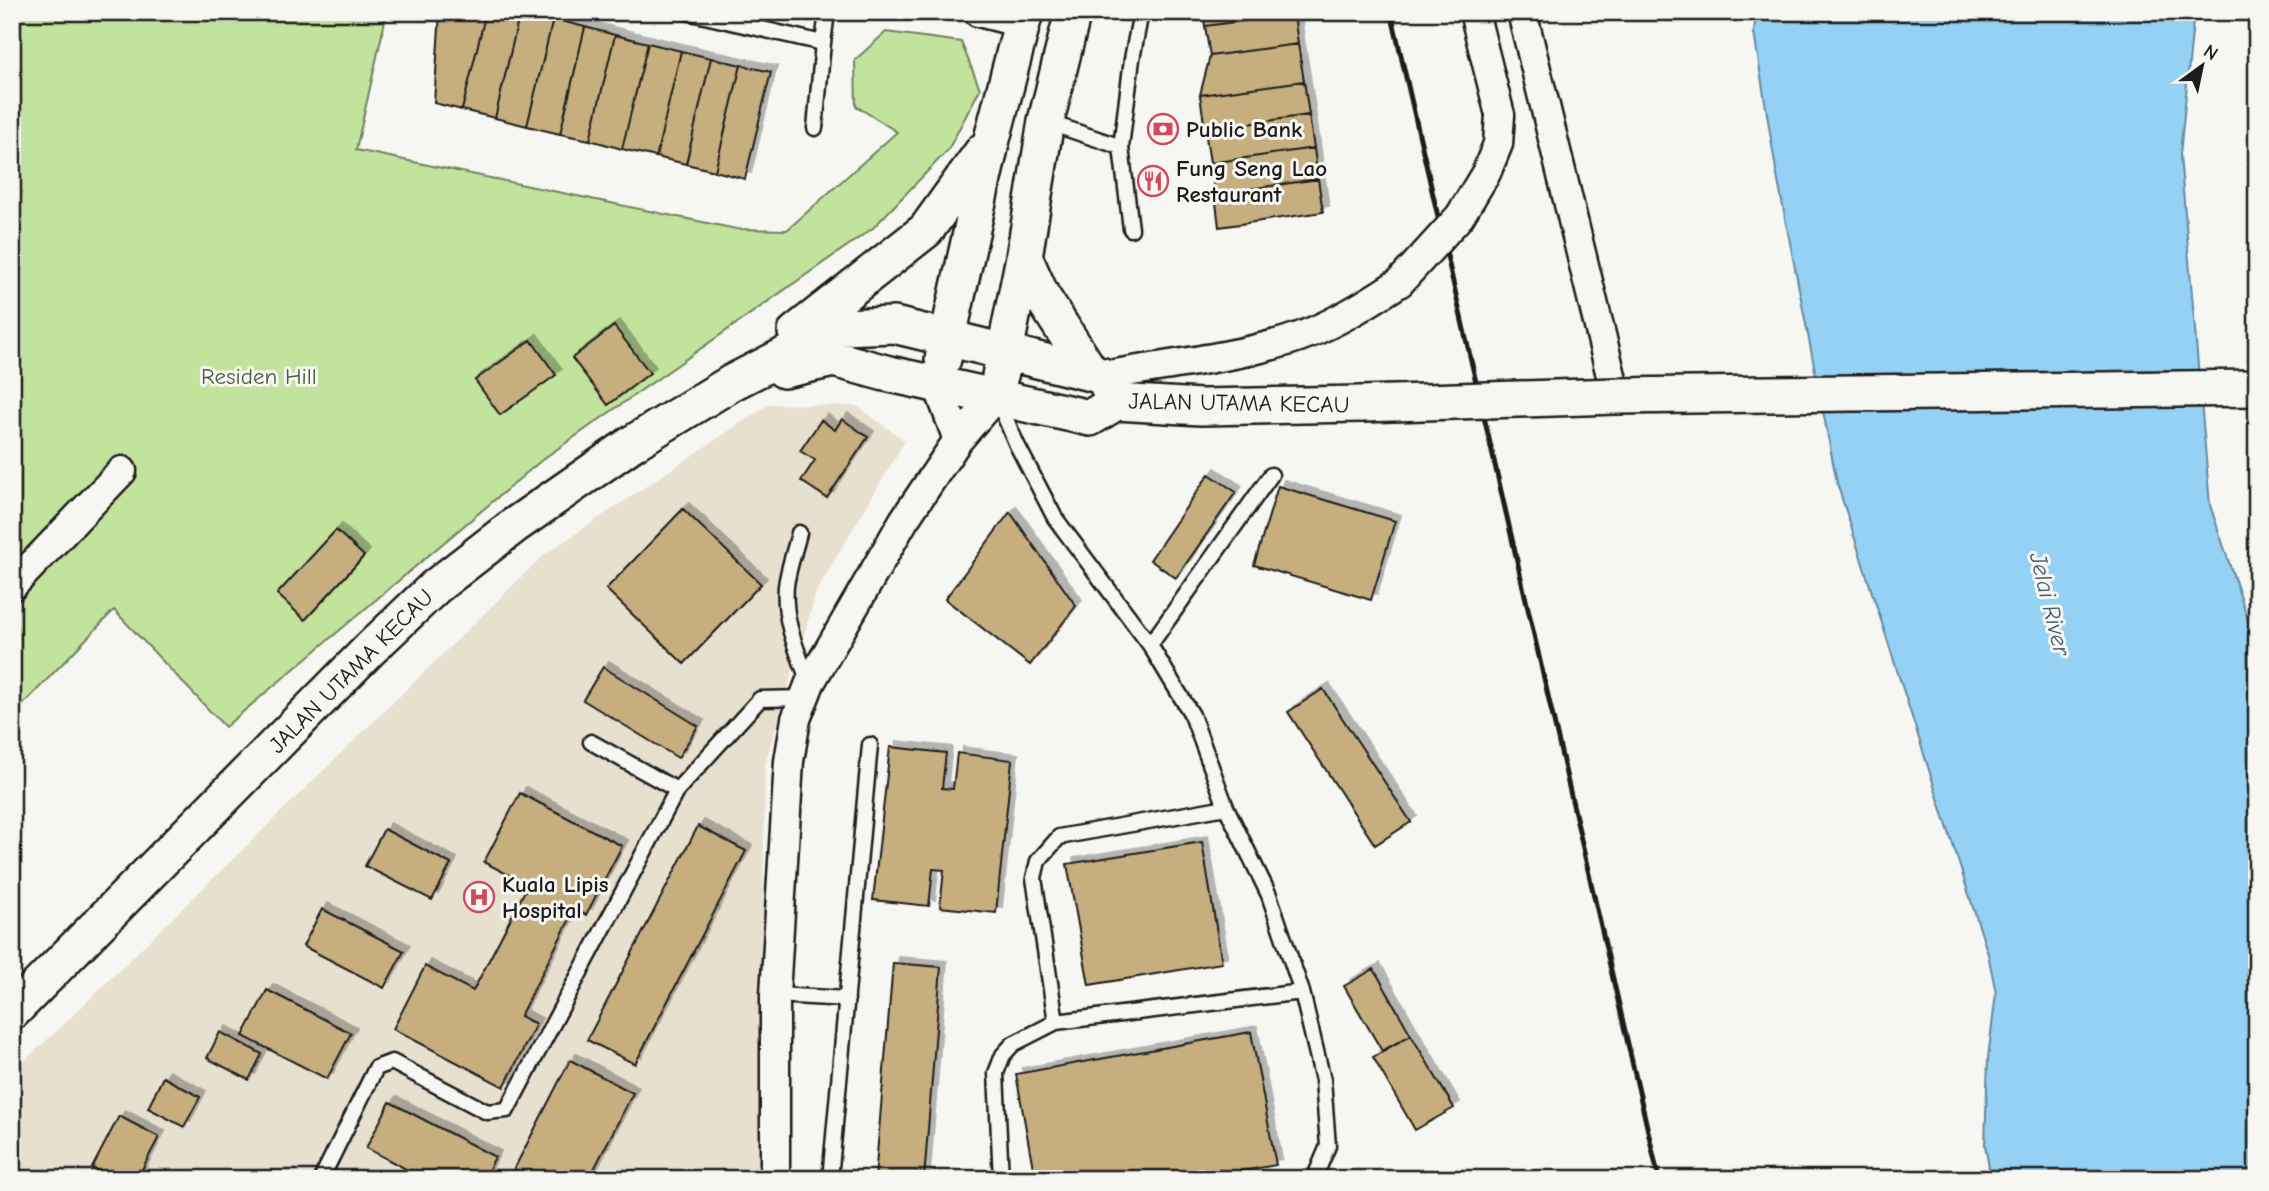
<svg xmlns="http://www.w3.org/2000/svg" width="2269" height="1191" viewBox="0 0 2269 1191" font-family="'Comic Neue',sans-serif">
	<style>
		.built { fill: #e8e0cf }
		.green { fill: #c2e39c; stroke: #6f805c; stroke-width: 2 }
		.water { fill: #94d1f4; stroke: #64899e; stroke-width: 2 }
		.building { fill: #c7ae7e; stroke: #1c1c1c; stroke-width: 2; filter: url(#shadow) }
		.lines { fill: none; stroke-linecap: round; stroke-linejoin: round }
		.service-casing { stroke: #1c1c1c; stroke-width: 19 }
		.minor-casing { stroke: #1c1c1c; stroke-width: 33 }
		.tertiary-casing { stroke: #1c1c1c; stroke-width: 40 }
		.service { stroke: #f6f6f2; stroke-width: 14 }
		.minor { stroke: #f6f6f2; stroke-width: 28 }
		.tertiary { stroke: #f6f6f2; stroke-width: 35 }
		.rail { stroke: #1c1c1c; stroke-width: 5 }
		.minor-bridge-casing { stroke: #1c1c1c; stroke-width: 33; stroke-linecap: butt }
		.tertiary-bridge-casing { stroke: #1c1c1c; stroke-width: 40; stroke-linecap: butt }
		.minor-bridge { stroke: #f6f6f2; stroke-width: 28 }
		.tertiary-bridge { stroke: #f6f6f2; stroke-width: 35 }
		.labels { text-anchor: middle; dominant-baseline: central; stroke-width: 6; stroke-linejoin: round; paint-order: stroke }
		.poi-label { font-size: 23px; font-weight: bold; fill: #1c1c1c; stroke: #f6f6f2; text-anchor: start }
		.park-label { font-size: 23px; fill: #4e5842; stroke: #f6f6f2 }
		.street-label { font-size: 23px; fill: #1c1c1c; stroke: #f6f6f2 }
		.water-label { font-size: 24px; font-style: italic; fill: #465b68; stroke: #f6f6f2 }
	</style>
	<defs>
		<filter id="shadow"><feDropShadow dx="6" dy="-6" stdDeviation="0" flood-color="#0004"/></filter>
	</defs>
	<rect width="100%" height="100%" fill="#f6f6f2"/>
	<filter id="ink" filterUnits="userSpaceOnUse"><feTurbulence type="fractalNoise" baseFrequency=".0143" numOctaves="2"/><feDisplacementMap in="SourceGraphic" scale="14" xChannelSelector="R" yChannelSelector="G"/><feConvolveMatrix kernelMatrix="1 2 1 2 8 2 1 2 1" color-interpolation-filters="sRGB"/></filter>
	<g filter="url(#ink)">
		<!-- built -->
		<path class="built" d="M 769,404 L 857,406 L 905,441 L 817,590 L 765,764 L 760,1179 L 12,1179 L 12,1072 L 58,1030 L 545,554 Z"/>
		<!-- green -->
		<path class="green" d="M 12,12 L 387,12 L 356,150 L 736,229 L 787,230 L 897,132 L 856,106 L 855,60 L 886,32 L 961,42 L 980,89 L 948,150 L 873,228 L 543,459 L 225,727 L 114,610 L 12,716 Z"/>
		<!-- water -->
		<path class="water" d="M 1756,12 L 2194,12 L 2180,155 L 2210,505 L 2257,647 L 2257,1179 L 1991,1179 L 1985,1145 L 1988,1058 L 1996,993 L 1988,954 L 1837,483 L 1777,176 L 1754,33 Z"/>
		<!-- building -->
		<path class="building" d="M 440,12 L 486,12 L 462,110 L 434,103 Z
			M 486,12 L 520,12 L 495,118 L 462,110 Z
			M 520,12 L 553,19 L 527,126 L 495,118 Z
			M 1203,12 L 1293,12 L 1294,14 L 1205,26 Z
			M 1294,14 L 1298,44 L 1210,56 L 1205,26 Z
			M 553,19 L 585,27 L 560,134 L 527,126 Z
			M 585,27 L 615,35 L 590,140 L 560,134 Z
			M 615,35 L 648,43 L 622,149 L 590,140 Z
			M 648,43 L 681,51 L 656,157 L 622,149 Z
			M 1298,44 L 1304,81 L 1200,95 L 1210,56 Z
			M 681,51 L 711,58 L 686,164 L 656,157 Z
			M 711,58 L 741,65 L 715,171 L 686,164 Z
			M 741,65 L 771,72 L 745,179 L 715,171 Z
			M 1304,81 L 1309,115 L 1205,130 L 1200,95 Z
			M 1309,115 L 1314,148 L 1210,163 L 1205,130 Z
			M 1314,148 L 1318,179 L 1215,194 L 1210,163 Z
			M 1318,179 L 1323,212 L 1219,227 L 1215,194 Z
			M 614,326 L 650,373 L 608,405 L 572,358 Z
			M 531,340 L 556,375 L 500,415 L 475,380 Z
			M 842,419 L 868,437 L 827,498 L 801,481 L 815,460 L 800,451 L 821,420 L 835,430 Z
			M 1209,474 L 1236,492 L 1176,578 L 1150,560 Z
			M 1278,486 L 1395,521 L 1371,600 L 1254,565 Z
			M 683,509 L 761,584 L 684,664 L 606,589 Z
			M 1010,512 L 1076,606 L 1030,665 L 945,599 Z
			M 336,530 L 364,556 L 305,620 L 277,594 Z
			M 603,667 L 698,726 L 678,758 L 583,700 Z
			M 1323,689 L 1411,822 L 1375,845 L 1288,712 Z
			M 890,747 L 946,753 L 942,788 L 953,789 L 957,753 L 1012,760 L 996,913 L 940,907 L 944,870 L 933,869 L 929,906 L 873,900 Z
			M 520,793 L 622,846 L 586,915 L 575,909 L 520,1016 L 536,1024 L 504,1087 L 393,1029 L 425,966 L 473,991 L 528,885 L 484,862 Z
			M 698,826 L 746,851 L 635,1064 L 587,1040 Z
			M 384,829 L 451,864 L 432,900 L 365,866 Z
			M 1202,842 L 1222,963 L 1089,985 L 1067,864 Z
			M 322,909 L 404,951 L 384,988 L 303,946 Z
			M 893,963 L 941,967 L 924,1179 L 875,1179 Z
			M 1374,969 L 1411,1035 L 1382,1051 L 1344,986 Z
			M 267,990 L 351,1033 L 327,1079 L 243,1036 Z
			M 220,1032 L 262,1054 L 249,1080 L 207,1058 Z
			M 1251,1032 L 1276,1165 L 1198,1179 L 1035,1179 L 1016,1074 Z
			M 1411,1035 L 1454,1108 L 1415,1130 L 1373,1057 Z
			M 570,1060 L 633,1093 L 589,1179 L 509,1179 Z
			M 163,1077 L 200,1097 L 184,1127 L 148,1108 Z
			M 390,1102 L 495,1157 L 484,1179 L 425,1179 L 366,1148 Z
			M 119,1116 L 159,1137 L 137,1179 L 113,1179 L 92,1168 Z"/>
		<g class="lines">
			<!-- service casing -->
			<g class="service-casing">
				<path id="service" d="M 687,12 L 823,43 L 827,12
					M 1047,122 L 1121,147 L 1131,229
					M 815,128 L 823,43
					M 1121,147 L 1132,59 L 1141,12
					M 998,401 L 1017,445 L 1055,518 L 1150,645 L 1192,715 L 1226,807 L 1269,895 L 1302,992 L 1323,1080 L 1328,1146 L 1314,1179
					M 799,533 C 795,550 788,569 786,586 C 783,620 797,651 809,682
					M 1150,645 L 1271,475
					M 591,742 L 677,790
					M 775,995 L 847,999
					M 1056,1022 L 1034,878 L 1038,861 L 1059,837 L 1226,807
					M 321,1179 L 376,1068 L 392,1062 L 487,1112 L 507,1110 L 677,790 L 760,699 L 804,698
					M 830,1179 L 870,745
					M 1001,1179 L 996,1073 L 1003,1055 L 1013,1044 L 1056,1022 L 1302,992"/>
			</g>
			<!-- minor casing -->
			<g class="minor-casing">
				<path id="minor" d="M 978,12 L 1022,23
					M 1474,12 L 1500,115
					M 1522,12 L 1616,396
					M 1103,376 C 1163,365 1227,359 1287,341 C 1327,329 1365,305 1400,282
					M 937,383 L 958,440
					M 12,586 L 122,471
					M 775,1179 L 775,995 L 789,761 L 796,719 L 810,683 L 904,520 L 958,440 L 996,396"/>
			</g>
			<!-- tertiary casing -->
			<g class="tertiary-casing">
				<path id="tertiary" d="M 1024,257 L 1041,295 L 1091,373
					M 796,332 L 926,230 L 983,151
					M 943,359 L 992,139 L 1025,12
					M 784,370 L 834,359 L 885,373 L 1090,418 L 1116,402
					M 1000,376 L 1024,257 L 1046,121 L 1073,12
					M 1116,402 L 1201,407 L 1362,404
					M 12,1012 L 370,649 L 435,587 L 515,525 L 633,443 L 733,382 L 840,327 L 894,325 L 1103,376 L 1116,402"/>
			</g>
			<!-- service -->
			<use href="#service" class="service"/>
			<!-- minor -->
			<use href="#minor" class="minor"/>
			<!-- tertiary -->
			<use href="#tertiary" class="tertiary"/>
			<!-- rail -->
			<path class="rail" d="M 1391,12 L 1659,1179"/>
			<!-- minor-bridge casing -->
			<g class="minor-bridge-casing">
				<path id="minor-bridge" d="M 1400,282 L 1460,216 L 1486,173 L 1498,144 L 1500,115"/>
			</g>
			<!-- tertiary-bridge casing -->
			<g class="tertiary-bridge-casing">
				<path id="tertiary-bridge" d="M 1362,404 L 1616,396 L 2257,388"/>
			</g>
			<!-- minor-bridge -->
			<use href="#minor-bridge" class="minor-bridge"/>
			<!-- tertiary-bridge -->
			<use href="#tertiary-bridge" class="tertiary-bridge"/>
		</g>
	</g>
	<!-- icons -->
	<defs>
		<g id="bank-ring" transform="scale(1.575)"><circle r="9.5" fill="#f6f6f2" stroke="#d1495b" stroke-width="1.5"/><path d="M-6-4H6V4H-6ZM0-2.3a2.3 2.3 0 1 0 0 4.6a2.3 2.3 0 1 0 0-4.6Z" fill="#d1495b"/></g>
		<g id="restaurant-ring" transform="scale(1.575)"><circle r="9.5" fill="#f6f6f2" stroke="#d1495b" stroke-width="1.5"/><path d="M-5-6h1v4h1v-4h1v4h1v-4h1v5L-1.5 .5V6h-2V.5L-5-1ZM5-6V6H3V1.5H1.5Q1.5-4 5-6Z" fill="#d1495b"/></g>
		<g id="hospital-ring" transform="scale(1.575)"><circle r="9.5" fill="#f6f6f2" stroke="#d1495b" stroke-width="1.5"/><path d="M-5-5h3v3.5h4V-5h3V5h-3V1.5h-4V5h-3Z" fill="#d1495b"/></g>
	</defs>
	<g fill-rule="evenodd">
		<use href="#bank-ring" x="1163" y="129"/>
		<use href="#restaurant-ring" x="1153" y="181"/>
		<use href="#hospital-ring" x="479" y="897"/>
	</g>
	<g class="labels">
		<!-- poi labels -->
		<g class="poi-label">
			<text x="1186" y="129">Public Bank</text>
			<text x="1176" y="168">Fung Seng Lao<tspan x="1176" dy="26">Restaurant</tspan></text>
			<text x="502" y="884">Kuala Lipis<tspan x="502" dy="26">Hospital</tspan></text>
		</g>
		<!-- park labels -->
		<g class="park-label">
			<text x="259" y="376">Residen Hill</text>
		</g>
		<!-- street labels -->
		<g class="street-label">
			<text transform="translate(1239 403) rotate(1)">JALAN UTAMA KECAU</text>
			<text transform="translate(351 671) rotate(-45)">JALAN UTAMA KECAU</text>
		</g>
		<!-- water labels -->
		<g class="water-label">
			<text transform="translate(2050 604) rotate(76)">Jelai River</text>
		</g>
	</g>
	<!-- margin -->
	<rect width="2269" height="1191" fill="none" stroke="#f6f6f2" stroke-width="42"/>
	<rect x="21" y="21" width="2227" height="1149" fill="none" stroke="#1c1c1c" stroke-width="2.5" filter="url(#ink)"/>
	<!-- north arrow -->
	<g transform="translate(2202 66) rotate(33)" stroke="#f6f6f2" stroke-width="5" paint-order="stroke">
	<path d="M0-5L12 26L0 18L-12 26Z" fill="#1c1c1c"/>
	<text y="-10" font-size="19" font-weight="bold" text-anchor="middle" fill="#1c1c1c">N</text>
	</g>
</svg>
